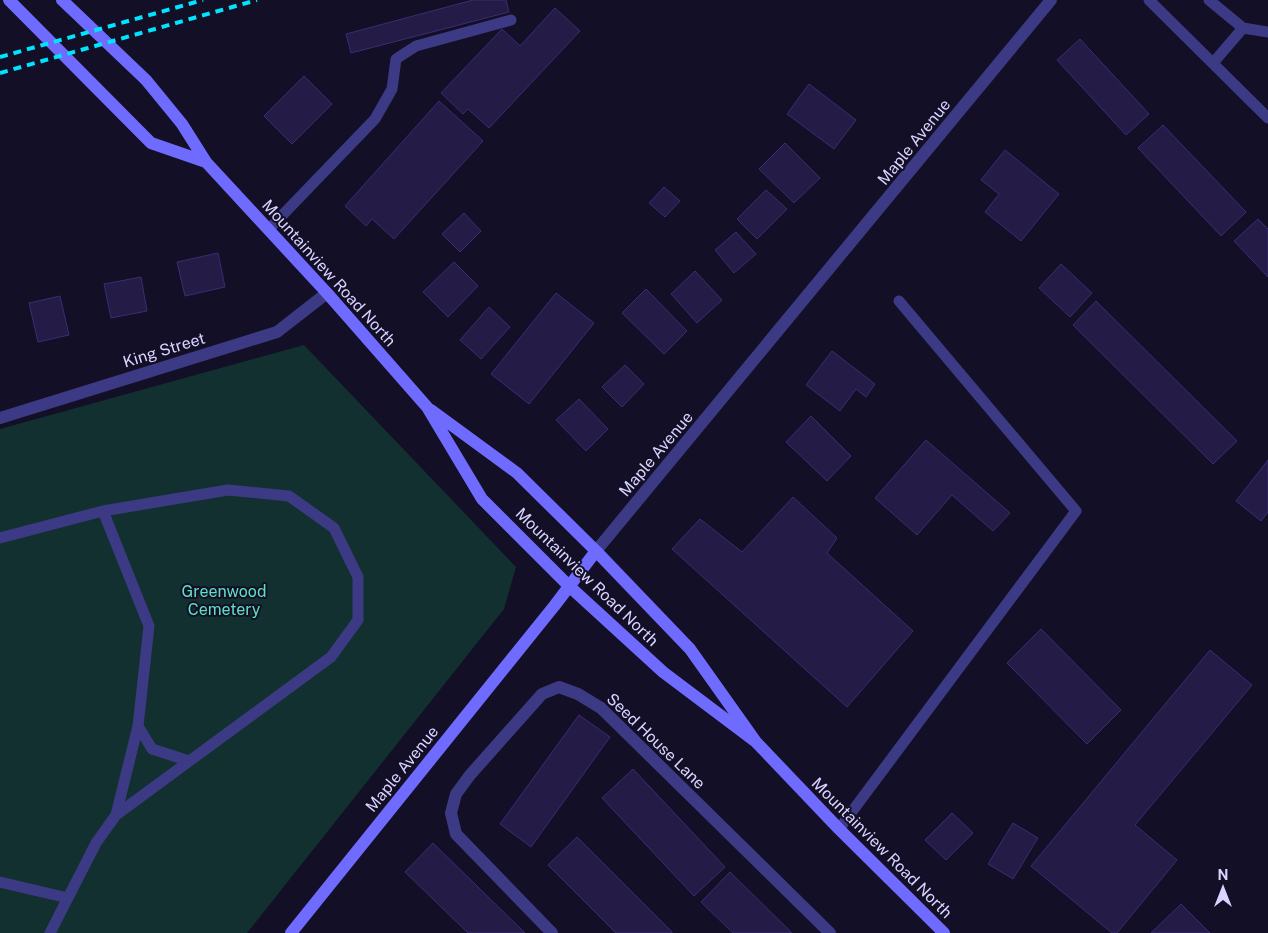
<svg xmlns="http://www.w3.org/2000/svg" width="1268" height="933" viewBox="0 0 1268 933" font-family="'Public Sans',sans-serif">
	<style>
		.green { fill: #12302f }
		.building { fill: #241b47; stroke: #3b2d73 }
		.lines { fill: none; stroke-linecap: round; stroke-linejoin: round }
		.service { stroke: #3d3a85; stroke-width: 11 }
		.minor { stroke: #3d3a85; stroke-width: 12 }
		.secondary { stroke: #6f6bff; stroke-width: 12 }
		.rail { stroke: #00e5ff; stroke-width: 4; stroke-dasharray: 8 6; stroke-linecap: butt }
		.labels { text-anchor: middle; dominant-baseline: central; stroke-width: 4; stroke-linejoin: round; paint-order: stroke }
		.street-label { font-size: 16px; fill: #d9d4ff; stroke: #130f26 }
		.park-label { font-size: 16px; fill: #5fe0c0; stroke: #130f26 }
	</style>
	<rect width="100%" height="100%" fill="#130f26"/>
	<!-- green -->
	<path class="green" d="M 304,345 L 516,567 L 504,609 L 247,933 L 0,933 L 0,429 Z"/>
	<!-- building -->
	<path class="building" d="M 473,0 L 506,0 L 509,12 L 351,53 L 346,34 Z
		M 555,8 L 580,31 L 489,128 L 468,109 L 463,114 L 441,93 L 502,29 L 520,46 Z
		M 1080,39 L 1149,114 L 1126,135 L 1057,60 Z
		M 304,76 L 332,104 L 292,144 L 264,116 Z
		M 809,84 L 856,120 L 834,149 L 787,114 Z
		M 439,101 L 483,141 L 394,239 L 372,219 L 366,226 L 345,206 Z
		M 1163,125 L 1246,212 L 1221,236 L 1138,148 Z
		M 785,143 L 820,178 L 794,203 L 759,169 Z
		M 1005,150 L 1059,194 L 1021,241 L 985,212 L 999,194 L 981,180 Z
		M 664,187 L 680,201 L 665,217 L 649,203 Z
		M 766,190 L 787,209 L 757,239 L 737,219 Z
		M 464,213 L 481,231 L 460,252 L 442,234 Z
		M 1258,219 L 1268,229 L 1268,277 L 1234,241 Z
		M 736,232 L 756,254 L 734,273 L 715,250 Z
		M 218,253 L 225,287 L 185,296 L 177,262 Z
		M 454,262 L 478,286 L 448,317 L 423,292 Z
		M 1061,264 L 1092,293 L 1070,317 L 1039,288 Z
		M 695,271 L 722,300 L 697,323 L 671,294 Z
		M 141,277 L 147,311 L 111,318 L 104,284 Z
		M 646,289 L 687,331 L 664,354 L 622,313 Z
		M 556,293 L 594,323 L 529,404 L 491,374 Z
		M 60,296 L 69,335 L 38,342 L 29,303 Z
		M 1096,301 L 1237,441 L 1213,464 L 1073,325 Z
		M 489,307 L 510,327 L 481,359 L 460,340 Z
		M 832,351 L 875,384 L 866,397 L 856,389 L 840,411 L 806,385 Z
		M 625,365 L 644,384 L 622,407 L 602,387 Z
		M 579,399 L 608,429 L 586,451 L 556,420 Z
		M 811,416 L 851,456 L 827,481 L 786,442 Z
		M 926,440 L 1010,513 L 993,531 L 952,495 L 917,535 L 875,498 Z
		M 1268,460 L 1268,512 L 1261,521 L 1236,501 Z
		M 793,497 L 837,538 L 827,553 L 913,631 L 847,707 L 672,549 L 700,519 L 742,552 Z
		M 1041,629 L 1121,710 L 1087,744 L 1007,663 Z
		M 1210,650 L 1252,685 L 1135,825 L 1177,860 L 1117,933 L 1112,933 L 1031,866 Z
		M 579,715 L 610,737 L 531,847 L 500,824 Z
		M 633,769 L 725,867 L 694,896 L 602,798 Z
		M 952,813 L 973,833 L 946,860 L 925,840 Z
		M 1013,823 L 1038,838 L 1013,879 L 988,864 Z
		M 577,837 L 672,932 L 672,933 L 616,933 L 548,865 Z
		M 433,843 L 525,933 L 468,933 L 405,872 Z
		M 730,872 L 792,933 L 733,933 L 701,902 Z
		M 1181,904 L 1210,933 L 1151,933 Z"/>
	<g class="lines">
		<!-- service -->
		<path class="service" d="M 1149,0 L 1268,118
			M 1209,0 L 1243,28 L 1268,32
			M 1213,63 L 1243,28
			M 269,229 L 375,119 L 392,89 L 396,59 L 416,46 L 511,20
			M 103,511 L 149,626 L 138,726 L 116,815
			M 0,538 L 103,511 L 228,490 L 289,496 L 334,528 L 358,577 L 358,620 L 331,657 L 116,815 L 96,843 L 50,933
			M 138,726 L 152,749 L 189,761
			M 839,829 L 1076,511 L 899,301
			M 0,882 L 68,898"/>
		<!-- minor -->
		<path class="minor" d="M 0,418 L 277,332 L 327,293
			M 596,551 L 1051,0
			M 552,933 L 456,834 L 451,813 L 456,794 L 470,775 L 542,694 L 559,687 L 578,694 L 601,708 L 830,933"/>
		<!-- secondary -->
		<path class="secondary" d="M 9,0 L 151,143 L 206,162
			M 62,0 L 146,80 L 182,124 L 206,162 L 327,293 L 427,407 L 482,499 L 569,586 L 663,672 L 756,742
			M 431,410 L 517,473 L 596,551 L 690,649 L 756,742 L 839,829 L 944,933
			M 291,933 L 555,605 L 596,551"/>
		<!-- rail -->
		<path class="rail" d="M 0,57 L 203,0
			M 0,73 L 257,0"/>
	</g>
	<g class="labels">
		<!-- street labels -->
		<g class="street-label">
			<text transform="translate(914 142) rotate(-51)">Maple Avenue</text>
			<text transform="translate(329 273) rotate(48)">Mountainview Road North</text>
			<text transform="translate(164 350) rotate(-17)">King Street</text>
			<text transform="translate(656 454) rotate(-50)">Maple Avenue</text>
			<text transform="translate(587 577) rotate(44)">Mountainview Road North</text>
			<text transform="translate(656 741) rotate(44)">Seed House Lane</text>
			<text transform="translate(402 769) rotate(-51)">Maple Avenue</text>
			<text transform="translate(882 848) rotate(45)">Mountainview Road North</text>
		</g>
		<!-- park labels -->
		<g class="park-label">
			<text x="224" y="591">Greenwood<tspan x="224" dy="18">Cemetery</tspan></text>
		</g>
	</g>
	<!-- north arrow -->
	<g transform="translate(1223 888)" stroke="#130f26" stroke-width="4" paint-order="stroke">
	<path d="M0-4L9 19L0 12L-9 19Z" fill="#d9d4ff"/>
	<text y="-8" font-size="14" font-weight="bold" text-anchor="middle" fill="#d9d4ff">N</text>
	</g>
</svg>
